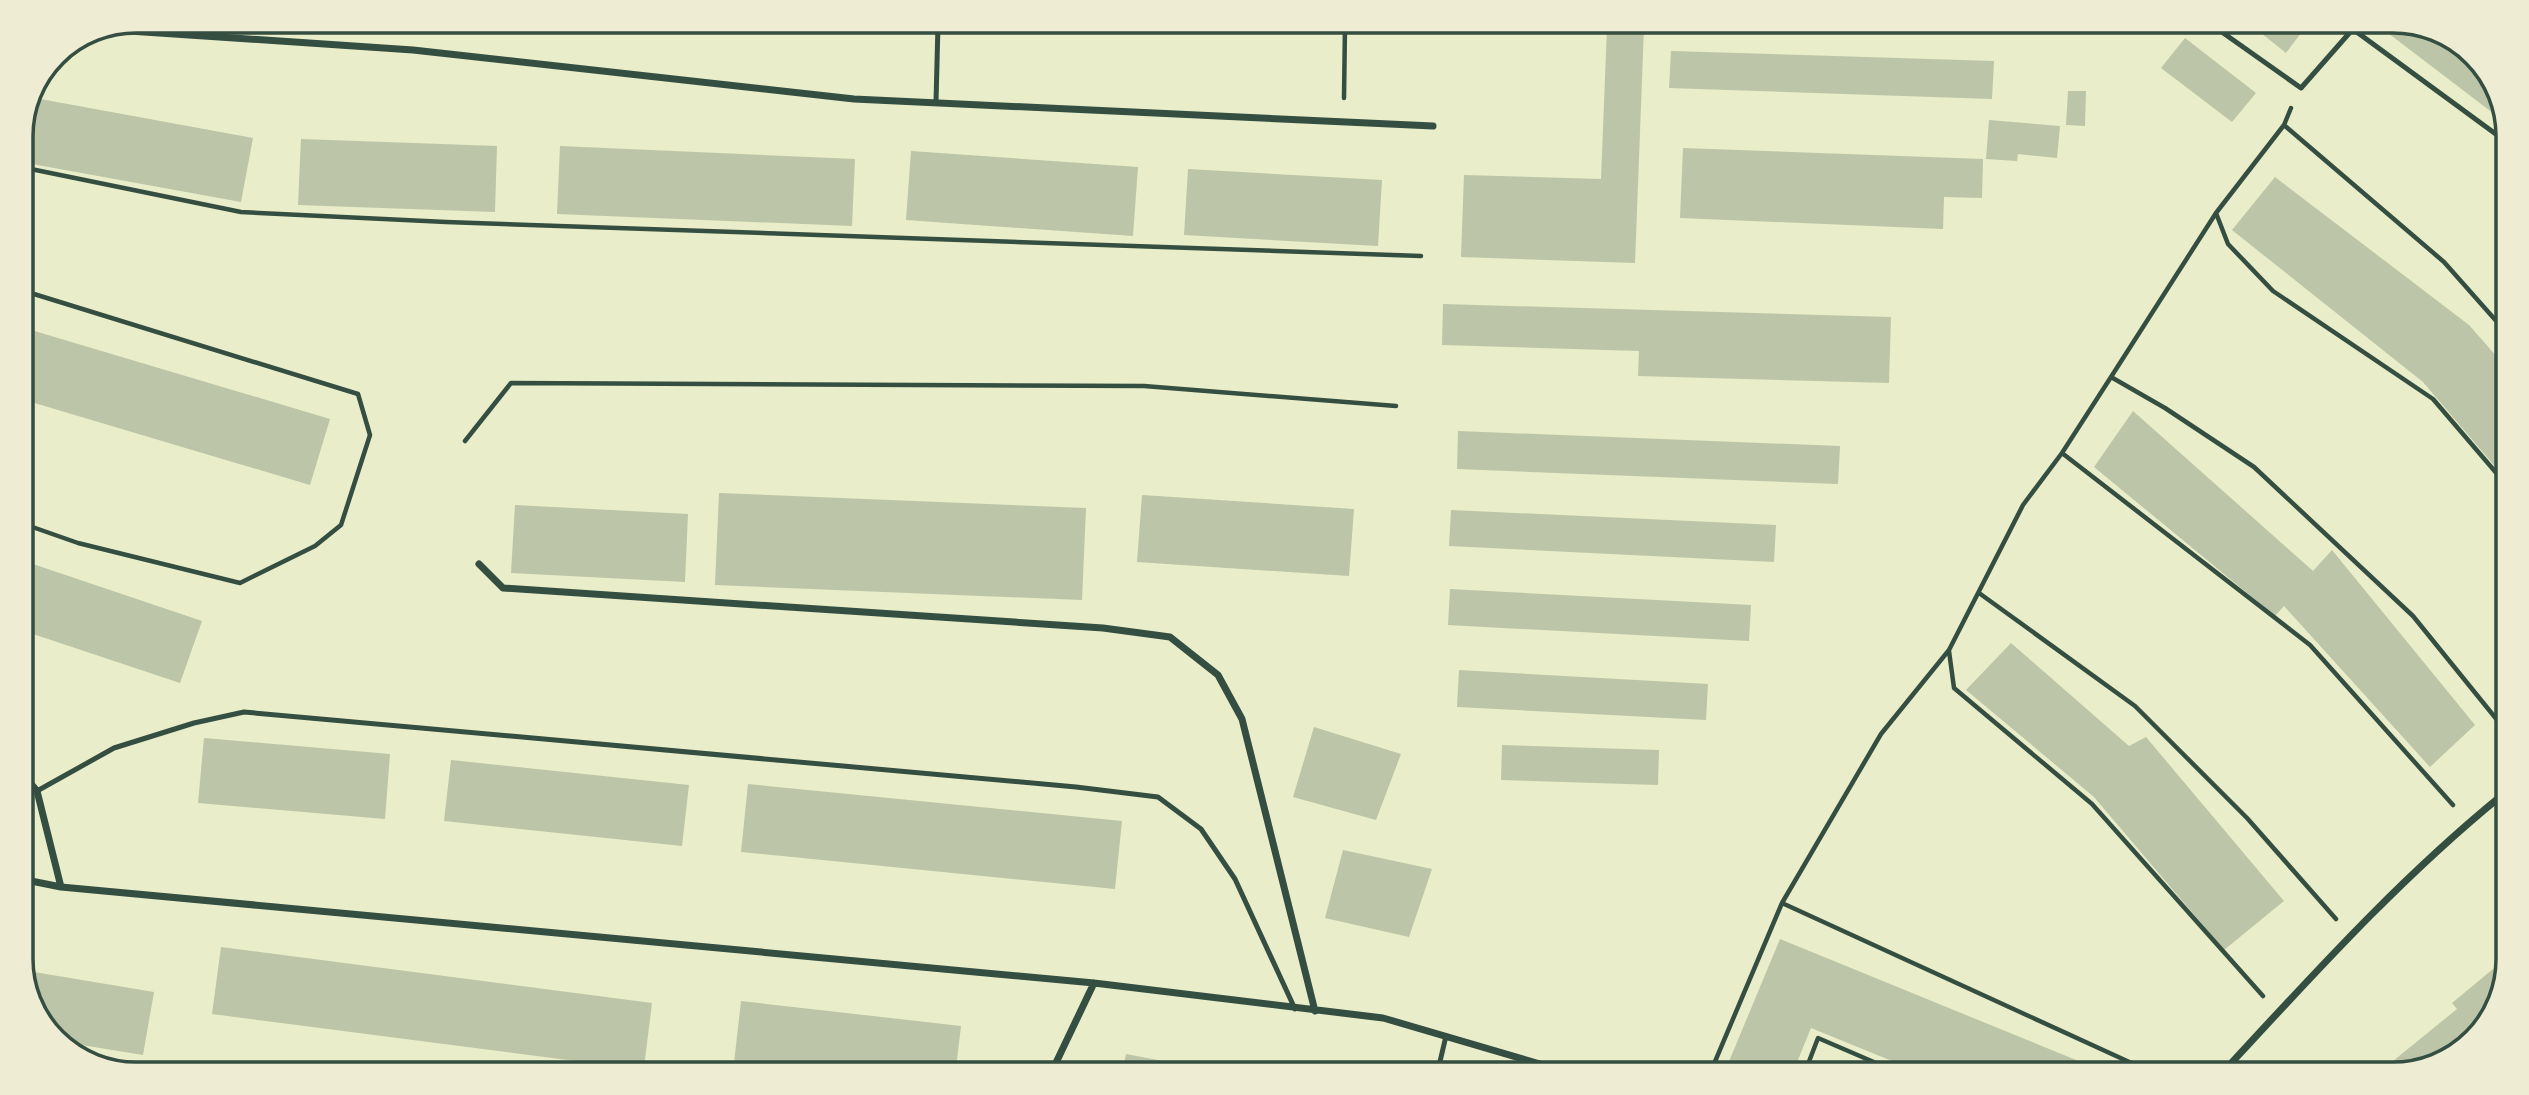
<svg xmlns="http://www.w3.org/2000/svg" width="2529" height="1095" viewBox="0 0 2529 1095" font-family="Quicksand,sans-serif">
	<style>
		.building { fill: #bcc5a7 }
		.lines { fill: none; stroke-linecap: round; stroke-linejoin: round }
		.path { stroke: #344e41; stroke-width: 4.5 }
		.service { stroke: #344e41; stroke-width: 5 }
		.minor { stroke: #344e41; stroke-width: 7 }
		.rim { fill: none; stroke: #344e41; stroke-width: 3.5 }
	</style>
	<rect width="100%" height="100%" fill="#e9edc9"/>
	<!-- building -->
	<path class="building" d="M 1607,27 L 1644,27 L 1635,263 L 1461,257 L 1464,175 L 1601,179 Z
		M 2256,29 L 2304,29 L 2286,53 Z
		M 2384,30 L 2437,30 L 2488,72 L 2506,123 Z
		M 2185,38 L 2256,93 L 2232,122 L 2161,68 Z
		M 1671,51 L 1994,61 L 1992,99 L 1669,88 Z
		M 2068,91 L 2086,91 L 2085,126 L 2066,125 Z
		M 35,98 L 253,138 L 241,202 L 21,162 L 21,129 Z
		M 1989,120 L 2060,126 L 2057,158 L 2018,154 L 2017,161 L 1986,159 Z
		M 301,139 L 497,146 L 495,212 L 298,205 Z
		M 560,146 L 855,159 L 852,226 L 557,214 Z
		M 1683,148 L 1983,159 L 1982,198 L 1944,197 L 1943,229 L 1680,218 Z
		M 911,151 L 1138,167 L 1133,236 L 906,220 Z
		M 1188,169 L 1382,180 L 1378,246 L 1184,235 Z
		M 2275,177 L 2469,325 L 2505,366 L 2504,477 L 2423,382 L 2232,230 Z
		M 1443,304 L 1891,317 L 1889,383 L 1638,376 L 1639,351 L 1442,345 Z
		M 21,327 L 330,419 L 310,485 L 21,399 Z
		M 2133,411 L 2313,571 L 2332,550 L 2475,725 L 2430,767 L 2284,606 L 2275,616 L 2094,467 Z
		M 1458,431 L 1840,446 L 1838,484 L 1457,469 Z
		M 719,493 L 1086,508 L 1082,600 L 715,585 Z
		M 1142,495 L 1354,509 L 1349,576 L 1137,562 Z
		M 515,505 L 688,514 L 685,582 L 511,573 Z
		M 1451,510 L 1776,525 L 1774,562 L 1449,546 Z
		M 21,560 L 202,621 L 180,683 L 21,630 Z
		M 1450,589 L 1751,605 L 1749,641 L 1448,625 Z
		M 2011,643 L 2129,746 L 2146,737 L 2284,901 L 2224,950 L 2094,797 L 1966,690 Z
		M 1459,670 L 1708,684 L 1706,720 L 1457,707 Z
		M 1314,727 L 1401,754 L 1376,820 L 1293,797 Z
		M 204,738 L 390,754 L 385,819 L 198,803 Z
		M 1502,745 L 1659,750 L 1658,785 L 1501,780 Z
		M 451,760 L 689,785 L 682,846 L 444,821 Z
		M 748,784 L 1122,821 L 1115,889 L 741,852 Z
		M 1343,850 L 1432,869 L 1409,937 L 1325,918 Z
		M 1780,939 L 2108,1073 L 1919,1072 L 1811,1028 L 1793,1072 L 1725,1071 Z
		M 221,947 L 652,1003 L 644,1067 L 621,1067 L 212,1014 Z
		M 2499,964 L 2499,1003 L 2457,1054 L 2393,1074 L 2377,1074 L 2457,1009 L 2452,1003 Z
		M 22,970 L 154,992 L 143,1055 L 63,1042 L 41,1023 Z
		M 741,1001 L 961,1026 L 956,1068 L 772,1068 L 734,1063 Z
		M 1126,1054 L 1200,1068 L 1200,1069 L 1123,1069 Z"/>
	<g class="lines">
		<!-- path -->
		<path class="path" d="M 1344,98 L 1345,26
			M 2291,108 L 2284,125 L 2444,262 L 2506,332
			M 2284,125 L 2216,213 L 2228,244 L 2273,291 L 2433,399 L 2504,482
			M 21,167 L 241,212 L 446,222 L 1421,256
			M 2216,213 L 2111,377 L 2165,408 L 2254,467 L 2413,616 L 2502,726
			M 21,290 L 358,394 L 370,435 L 341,525 L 315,546 L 240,583 L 78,543 L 21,523
			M 2111,377 L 2062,453 L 2310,645 L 2453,805
			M 465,441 L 511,383 L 1144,386 L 1396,406
			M 2062,453 L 2023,505 L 1949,650 L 1881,734 L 1782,903 L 2138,1066 L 2147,1073
			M 1979,593 L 2135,706 L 2247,818 L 2336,919
			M 1949,651 L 1954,688 L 2092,804 L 2263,996
			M 1711,1071 L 1782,903
			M 1805,1072 L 1818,1038 L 1897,1072"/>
		<!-- service -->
		<path class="service" d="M 2219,30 L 2301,88 L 2352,30
			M 2354,30 L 2508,143
			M 936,102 L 938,24
			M 37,791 L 114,748 L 194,723 L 244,712 L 1076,787 L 1158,797 L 1201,829 L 1235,879 L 1295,1009
			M 1438,1070 L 1446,1036"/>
		<!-- minor -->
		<path class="minor" d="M 114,30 L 413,50 L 854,99 L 1433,126
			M 479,564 L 503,588 L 1103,628 L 1170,637 L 1218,675 L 1242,719 L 1315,1011
			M 21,772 L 37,791 L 61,887
			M 21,879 L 61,887 L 1094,983 L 1383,1018 L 1564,1071
			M 1053,1069 L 1094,983
			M 2222,1073 C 2312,976 2398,880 2501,796"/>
	</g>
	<!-- crop -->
	<path d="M0 0H2529V1095H0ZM136 33H2393A103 103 0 0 1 2496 136V959A103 103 0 0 1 2393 1062H136A103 103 0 0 1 33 959V136A103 103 0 0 1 136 33Z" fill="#eeecd3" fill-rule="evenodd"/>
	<path class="rim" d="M136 33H2393A103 103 0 0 1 2496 136V959A103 103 0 0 1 2393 1062H136A103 103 0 0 1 33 959V136A103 103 0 0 1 136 33Z"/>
</svg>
